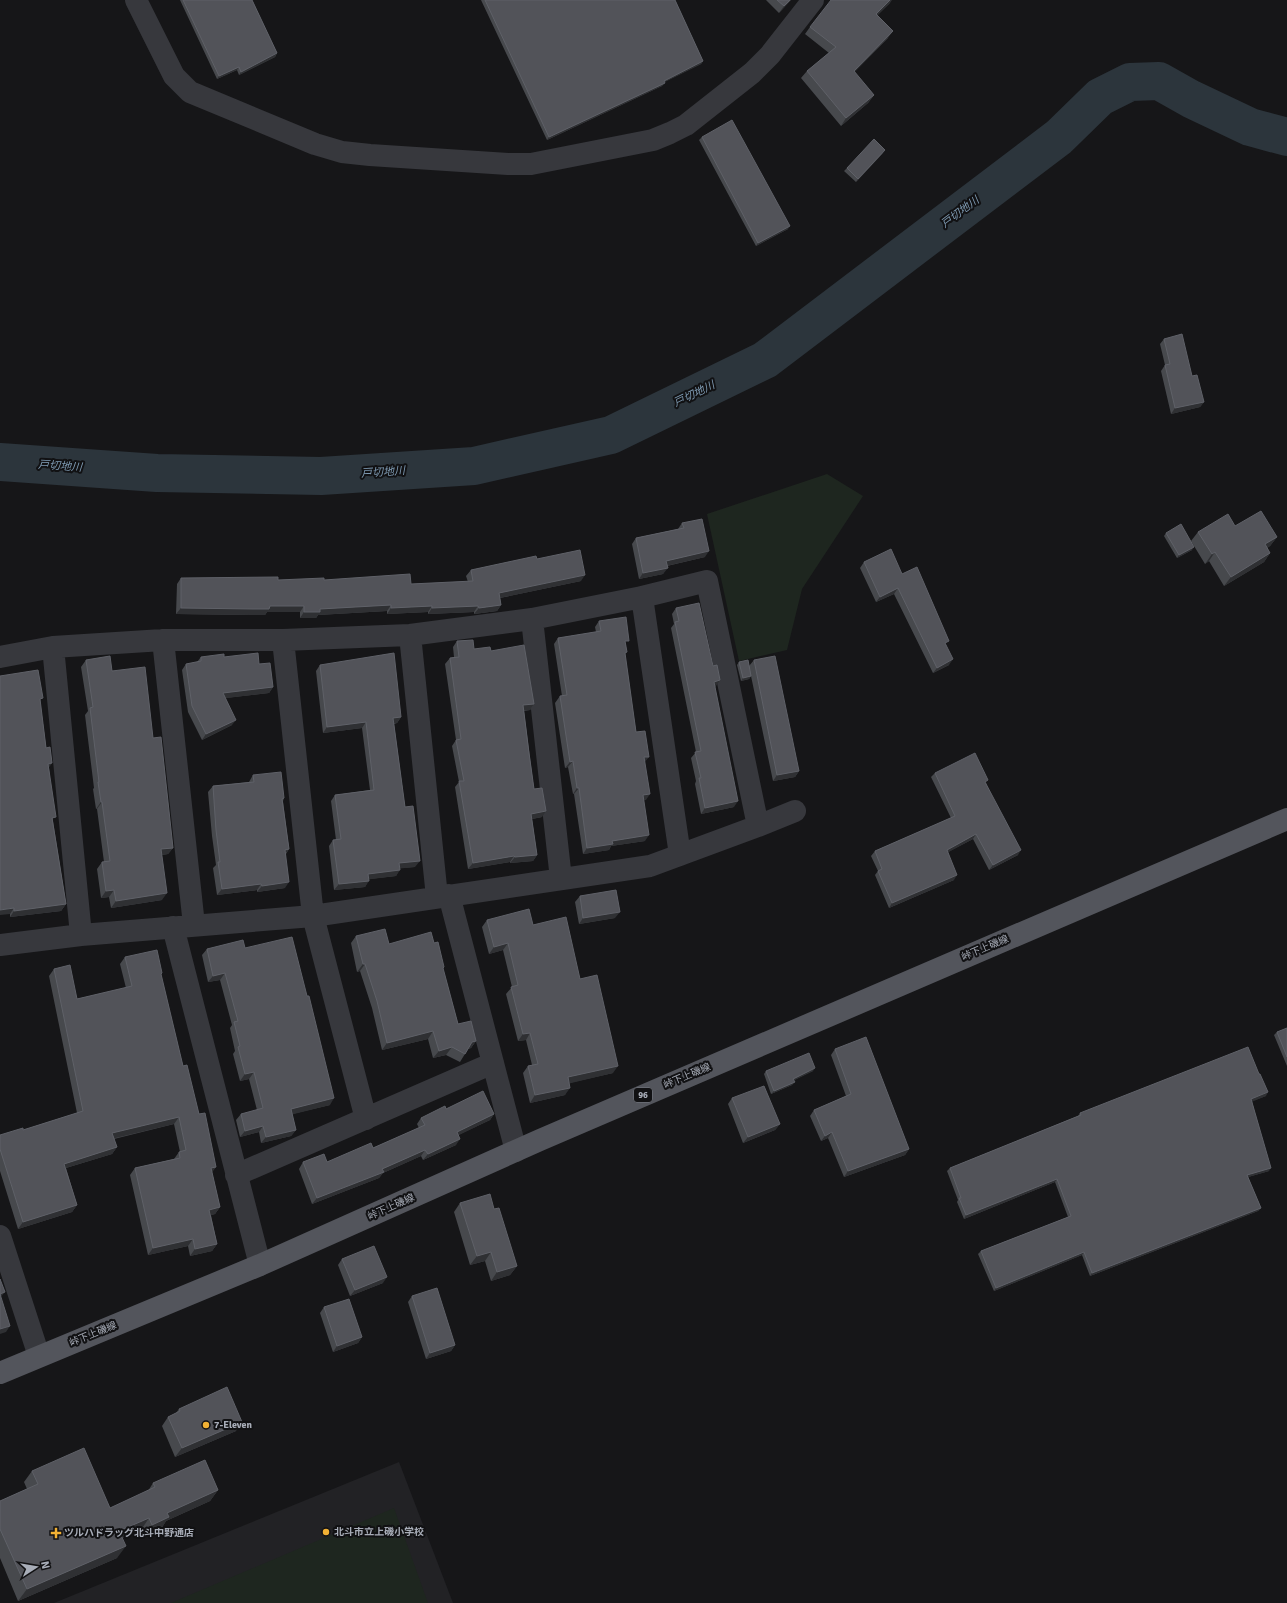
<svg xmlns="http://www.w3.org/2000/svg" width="1287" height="1603" viewBox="0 0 1287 1603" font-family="Signika,'Noto Sans JP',sans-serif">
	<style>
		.built { fill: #222225 }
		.green { fill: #1e261f }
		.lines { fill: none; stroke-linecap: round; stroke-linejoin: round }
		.river { stroke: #2c353c; stroke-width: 38 }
		.street { stroke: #37383d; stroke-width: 22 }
		.primary { stroke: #53555c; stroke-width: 22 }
		.wall { fill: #47494d }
		.shaded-wall { fill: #2f3033 }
		.building { fill: #525359; stroke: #5f6168 }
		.poi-dot { fill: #f2b134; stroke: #111113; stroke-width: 1.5 }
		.labels { text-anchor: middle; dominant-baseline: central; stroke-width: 4; stroke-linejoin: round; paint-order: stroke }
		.shield { fill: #111113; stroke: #7b7e86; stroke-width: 1 }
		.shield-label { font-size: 9px; font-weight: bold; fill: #a8adb8 }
		.street-label { font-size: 10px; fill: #a8adb8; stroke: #111113 }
		.poi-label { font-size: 10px; font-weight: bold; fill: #a8adb8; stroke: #111113; text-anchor: start }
		.water-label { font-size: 11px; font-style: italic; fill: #7f9bb3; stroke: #111113 }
	</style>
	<rect width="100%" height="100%" fill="#161618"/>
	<!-- built -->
	<path class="built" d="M 399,1462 L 453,1603 L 54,1603 Z"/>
	<!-- green -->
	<path class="green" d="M 827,474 L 863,496 L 802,589 L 787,650 L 739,661 L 707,514 Z
		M 394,1508 L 428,1603 L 171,1603 Z"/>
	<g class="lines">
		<!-- river -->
		<path class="river" d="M 0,462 L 157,473 L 321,476 L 474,466 L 611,435 L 765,360 L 1059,137 L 1100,97 L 1130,82 L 1159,81 L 1191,99 L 1250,127 L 1287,137"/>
		<!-- street -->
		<path class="street" d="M 136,0 L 174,76 L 190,92 L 315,144 L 342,152 L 370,155 L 508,164 L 531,164 L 653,140 L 670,133 L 686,125 L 752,73 L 770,55 L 813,0
			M 642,597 L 680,855
			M 532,619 L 561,879
			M 410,635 L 437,897
			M 163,640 L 194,925
			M 283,640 L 313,916 L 366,1119
			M 53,647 L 81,935
			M 0,657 L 53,647 L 163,640 L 283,640 L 410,635 L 532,619 L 642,597 L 707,581 L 758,826
			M 449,895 L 516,1151
			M 173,927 L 260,1265
			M 0,945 L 81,935 L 313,916 L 650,866 L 758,826 L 795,811
			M 236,1175 L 493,1063
			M 0,1236 L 39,1356"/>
		<!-- primary -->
		<path class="primary" d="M 0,1373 L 260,1265 L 540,1140 L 1287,819"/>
	</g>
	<!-- wall -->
	<path class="wall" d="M 180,0 L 252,0 L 277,53 L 275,57 L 239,75 L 237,70 L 217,79 Z
		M 481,0 L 675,0 L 703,61 L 701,64 L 664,82 L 662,86 L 547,140 Z
		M 766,0 L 791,0 L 779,13 Z
		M 890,3 L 877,15 L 888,38 L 854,72 L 874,95 L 868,103 L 841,126 L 801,78 L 807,71 L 829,53 L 805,34 L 810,27 Z
		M 702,137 L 788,229 L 756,246 L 699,140 Z
		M 883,153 L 856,182 L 844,171 L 847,168 Z
		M 1164,339 L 1192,376 L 1204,402 L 1200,407 L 1171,414 L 1161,371 L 1165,365 L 1160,344 Z
		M 682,523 L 705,557 L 667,566 L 663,574 L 639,579 L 632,544 L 636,538 L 678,529 Z
		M 1235,526 L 1277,537 L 1270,546 L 1267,548 L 1270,553 L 1264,562 L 1224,586 L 1209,561 L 1205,564 L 1191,541 L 1198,532 Z
		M 1166,533 L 1192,550 L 1177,558 L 1164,536 Z
		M 537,559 L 581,581 L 500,598 L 501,605 L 497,611 L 474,614 L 474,612 L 428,614 L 428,612 L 387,614 L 387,611 L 318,615 L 316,618 L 300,618 L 300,612 L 267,612 L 265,615 L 249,615 L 176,614 L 177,584 L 181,578 L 278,580 L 324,580 L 411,584 L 468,582 L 466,576 L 471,570 Z
		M 864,562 L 902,574 L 946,645 L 949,665 L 933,673 L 894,594 L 876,602 L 860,568 Z
		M 676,608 L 716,686 L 715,687 L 734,807 L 701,814 L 695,784 L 696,781 L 691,758 L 696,752 L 671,628 L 674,624 L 672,614 Z
		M 599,621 L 626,645 L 625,655 L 636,732 L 645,762 L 646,800 L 644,800 L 645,841 L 611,846 L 609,850 L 583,854 L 574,794 L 573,794 L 568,767 L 565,768 L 555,703 L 560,696 L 562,696 L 554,644 L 558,638 L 596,632 L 595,627 Z
		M 457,641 L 474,649 L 491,651 L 534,704 L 530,710 L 524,711 L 534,789 L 542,817 L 532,819 L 537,855 L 533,861 L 510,863 L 510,862 L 468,869 L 455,787 L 459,782 L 452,746 L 456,740 L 445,664 L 450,658 L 454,657 L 453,647 Z
		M 201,657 L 224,657 L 259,664 L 273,687 L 269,693 L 225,698 L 232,725 L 202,740 L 188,712 L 182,670 L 186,664 L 197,662 Z
		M 86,660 L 112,671 L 153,738 L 173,848 L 168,854 L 162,855 L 162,900 L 111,908 L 109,897 L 101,898 L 97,869 L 102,862 L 104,862 L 97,809 L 96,809 L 93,789 L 94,788 L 85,715 L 88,711 L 81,667 Z
		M 754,660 L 799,771 L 795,777 L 773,781 L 751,676 L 749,679 L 741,681 L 737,665 L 739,662 L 749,666 Z
		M 320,665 L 401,717 L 397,723 L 394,724 L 405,807 L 415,867 L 400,868 L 396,876 L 369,879 L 365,887 L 334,890 L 329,846 L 333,840 L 336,840 L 331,801 L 335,795 L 370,790 L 362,728 L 323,733 L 316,671 Z
		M 40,701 L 49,768 L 53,821 L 66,904 L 61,911 L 10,917 L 10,914 Z
		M 935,773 L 986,783 L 1018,855 L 989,870 L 973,839 L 948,852 L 954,880 L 889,908 L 875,875 L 878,871 L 871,856 L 875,851 L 951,818 L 931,777 Z
		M 253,775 L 284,798 L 283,801 L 289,849 L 286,854 L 285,888 L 257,892 L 257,890 L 217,895 L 213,868 L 216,865 L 212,836 L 208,792 L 213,786 L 249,782 Z
		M 580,896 L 615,918 L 579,924 L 575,902 Z
		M 487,920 L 533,925 L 580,979 L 613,1073 L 569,1083 L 565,1095 L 530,1103 L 523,1073 L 528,1066 L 532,1065 L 526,1040 L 518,1041 L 506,994 L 512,987 L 503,950 L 489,954 L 482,927 Z
		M 356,936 L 389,944 L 434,943 L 443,969 L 458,1024 L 476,1041 L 471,1048 L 468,1049 L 460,1062 L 446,1055 L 433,1058 L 428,1039 L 382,1050 L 372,1008 L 360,971 L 357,972 L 351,943 Z
		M 245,948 L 330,1105 L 292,1114 L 296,1130 L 291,1136 L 261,1143 L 259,1132 L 240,1137 L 236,1120 L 241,1114 L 257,1110 L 249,1079 L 240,1081 L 233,1054 L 235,1051 L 230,1028 L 232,1025 L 220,980 L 208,982 L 202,955 L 207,949 Z
		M 125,957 L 161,975 L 183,1066 L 199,1114 L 216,1167 L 212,1172 L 220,1207 L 215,1214 L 211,1215 L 217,1244 L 212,1251 L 190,1256 L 188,1246 L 148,1255 L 130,1175 L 135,1168 L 174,1159 L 179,1152 L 180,1152 L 174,1124 L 114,1139 L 117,1147 L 112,1154 L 66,1168 L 77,1205 L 72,1212 L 18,1229 L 0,1171 L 0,1135 L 23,1130 L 77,1113 L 49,976 L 54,969 L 77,999 L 126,988 L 120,964 Z
		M 1287,1028 L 1287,1066 L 1274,1035 L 1277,1032 Z
		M 835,1049 L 909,1149 L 905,1155 L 844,1177 L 828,1138 L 821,1141 L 810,1116 L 814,1110 L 846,1096 L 831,1055 Z
		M 766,1071 L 813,1071 L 794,1080 L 792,1085 L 771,1094 L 764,1074 Z
		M 1266,1096 L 1252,1101 L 1269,1171 L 1248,1177 L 1261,1208 L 1258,1211 L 1090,1276 L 1082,1255 L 994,1291 L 978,1254 L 981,1251 L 1068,1217 L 1055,1182 L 964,1219 L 957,1202 L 958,1200 L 947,1171 L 950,1168 L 1078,1116 L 1080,1113 Z
		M 732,1098 L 780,1124 L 775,1130 L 743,1143 L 728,1104 Z
		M 446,1109 L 494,1114 L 490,1120 L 458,1135 L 456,1145 L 423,1160 L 421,1156 L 383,1173 L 379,1178 L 312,1204 L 299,1169 L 303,1162 L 327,1162 L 373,1148 L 419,1128 L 417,1124 L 421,1118 Z
		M 460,1203 L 494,1209 L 517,1266 L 510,1275 L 491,1281 L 485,1261 L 470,1265 L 454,1212 Z
		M 342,1259 L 383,1283 L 350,1296 L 338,1265 Z
		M 412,1296 L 455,1345 L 451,1351 L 426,1359 L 408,1302 Z
		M 324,1307 L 362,1337 L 358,1343 L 333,1352 L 320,1313 Z
		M 179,1409 L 236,1431 L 175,1457 L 162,1426 L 168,1417 L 176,1413 Z
		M 32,1471 L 110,1508 L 148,1491 L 153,1483 L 218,1490 L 210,1501 L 166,1521 L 161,1529 L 144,1537 L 141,1530 L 122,1538 L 117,1558 L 18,1601 L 0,1558 L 0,1501 L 27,1489 L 24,1482 Z"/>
	<!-- shaded-wall -->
	<path class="shaded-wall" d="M 790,0 L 791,0 L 779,13 L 784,6 Z
		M 890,0 L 892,0 L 890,3 L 871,22 L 876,14 Z
		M 893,31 L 888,38 L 848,79 L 854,71 Z
		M 277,53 L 275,57 L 239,75 L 241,72 Z
		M 703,61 L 701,64 L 661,84 L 664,81 Z
		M 239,67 L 237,70 L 217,79 L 219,76 Z
		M 665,83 L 662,86 L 547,140 L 549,137 Z
		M 874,95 L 868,103 L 841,126 L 846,118 Z
		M 885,150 L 883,153 L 856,182 L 858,179 Z
		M 790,226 L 788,229 L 756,246 L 758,243 Z
		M 1204,402 L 1200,407 L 1171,414 L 1175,408 Z
		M 1277,537 L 1270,546 L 1258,553 L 1265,544 Z
		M 1194,547 L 1192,550 L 1177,558 L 1179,555 Z
		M 709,551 L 705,557 L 662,567 L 666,561 Z
		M 1215,552 L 1209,561 L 1205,564 L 1212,554 Z
		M 1270,553 L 1264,562 L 1224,586 L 1231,577 Z
		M 668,568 L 663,574 L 639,579 L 643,573 Z
		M 585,575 L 581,581 L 495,599 L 499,593 Z
		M 898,588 L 894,594 L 876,602 L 880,597 Z
		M 391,605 L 387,611 L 318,615 L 316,618 L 300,618 L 304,612 L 320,609 Z
		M 501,605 L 497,611 L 474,614 L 479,608 Z
		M 270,606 L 304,606 L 300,612 L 267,612 L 265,615 L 249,615 L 176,614 L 181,608 Z
		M 432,606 L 428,612 L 387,614 L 391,608 Z
		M 478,606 L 474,612 L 428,614 L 432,608 Z
		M 953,659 L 949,665 L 933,673 L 937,668 Z
		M 751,676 L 749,679 L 741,681 L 743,678 Z
		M 720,680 L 716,686 L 710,688 L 714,682 Z
		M 273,687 L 269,693 L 219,699 L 223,693 Z
		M 534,704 L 530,710 L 519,711 L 523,705 Z
		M 401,717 L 397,723 L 389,724 L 393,718 Z
		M 236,720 L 232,725 L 202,740 L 206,734 Z
		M 366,722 L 362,728 L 323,733 L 327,727 Z
		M 644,757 L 649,757 L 644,763 Z
		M 573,761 L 568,767 L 565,768 L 570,762 Z
		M 52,763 L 48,769 L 48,764 Z
		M 799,771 L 795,777 L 773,781 L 777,775 Z
		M 577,788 L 579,788 L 574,794 L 573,794 Z
		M 650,794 L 646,800 L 639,801 L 643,795 Z
		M 738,801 L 734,807 L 701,814 L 705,808 Z
		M 101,802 L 102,802 L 97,809 L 96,809 Z
		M 546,811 L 542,817 L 527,820 L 531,814 Z
		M 976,834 L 973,839 L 943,855 L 947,850 Z
		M 649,835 L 645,841 L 611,846 L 609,850 L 583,854 L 587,848 L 612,841 Z
		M 173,848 L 168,854 L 156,856 L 161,849 Z
		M 289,849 L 284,855 L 285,850 Z
		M 1021,850 L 1018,855 L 989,870 L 993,865 Z
		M 537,855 L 533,861 L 510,863 L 515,857 Z
		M 514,856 L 510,862 L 468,869 L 473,863 Z
		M 420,861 L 415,867 L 395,869 L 399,863 Z
		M 400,870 L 396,876 L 364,880 L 368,874 Z
		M 957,875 L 954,880 L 889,908 L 892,903 Z
		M 369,881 L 365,887 L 334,890 L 339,884 Z
		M 289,882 L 285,888 L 257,892 L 262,886 Z
		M 261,884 L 257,890 L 217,895 L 222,889 Z
		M 114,890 L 109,897 L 101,898 L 106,891 Z
		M 167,893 L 162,900 L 111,908 L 116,901 Z
		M 66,904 L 61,911 L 10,917 L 14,911 Z
		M 14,908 L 10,914 L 0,915 L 0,910 Z
		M 620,912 L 615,918 L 579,924 L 583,918 Z
		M 508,943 L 503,950 L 489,954 L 494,947 Z
		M 363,964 L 365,964 L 360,971 L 357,972 Z
		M 225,973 L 220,980 L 208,982 L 213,976 Z
		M 433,1031 L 428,1039 L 382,1050 L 387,1043 Z
		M 530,1033 L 526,1040 L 518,1041 L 523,1034 Z
		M 476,1041 L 471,1048 L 466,1050 L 472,1042 Z
		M 452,1047 L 446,1055 L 433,1058 L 439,1051 Z
		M 618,1066 L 613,1073 L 563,1085 L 568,1077 Z
		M 815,1068 L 813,1071 L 791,1082 L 793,1079 Z
		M 254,1072 L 249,1079 L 240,1081 L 245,1074 Z
		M 795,1082 L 792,1085 L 771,1094 L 774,1091 Z
		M 570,1088 L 565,1095 L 530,1103 L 535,1095 Z
		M 1268,1092 L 1266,1096 L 1249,1103 L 1251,1099 Z
		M 334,1098 L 330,1105 L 286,1116 L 291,1109 Z
		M 494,1114 L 490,1120 L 453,1138 L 457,1132 Z
		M 179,1117 L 174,1124 L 107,1140 L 112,1133 Z
		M 780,1124 L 775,1130 L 743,1143 L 748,1137 Z
		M 263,1126 L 259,1132 L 240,1137 L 245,1131 Z
		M 296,1130 L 291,1136 L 261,1143 L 266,1137 Z
		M 832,1132 L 828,1138 L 821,1141 L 825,1136 Z
		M 460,1139 L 456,1145 L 423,1160 L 428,1154 Z
		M 117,1147 L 112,1154 L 59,1170 L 64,1164 Z
		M 909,1149 L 905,1155 L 844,1177 L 848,1171 Z
		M 425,1150 L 421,1156 L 383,1173 L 379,1178 L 312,1204 L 317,1198 Z
		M 216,1167 L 211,1173 L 211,1168 Z
		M 1271,1168 L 1269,1171 L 1245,1178 L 1247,1175 Z
		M 1057,1179 L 1055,1182 L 964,1219 L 966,1215 Z
		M 77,1205 L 72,1212 L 18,1229 L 23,1222 Z
		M 220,1207 L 215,1214 L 205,1217 L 209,1210 Z
		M 1261,1208 L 1258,1211 L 1090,1276 L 1092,1273 Z
		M 193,1239 L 188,1246 L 148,1255 L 153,1248 Z
		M 217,1244 L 212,1251 L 190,1256 L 195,1249 Z
		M 491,1252 L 485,1261 L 470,1265 L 477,1256 Z
		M 1084,1252 L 1082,1255 L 994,1291 L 996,1288 Z
		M 517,1266 L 510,1275 L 491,1281 L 497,1272 Z
		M 387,1277 L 383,1283 L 350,1296 L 355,1290 Z
		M 5,1292 L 0,1298 L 0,1294 Z
		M 10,1326 L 6,1332 L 0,1334 L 0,1329 Z
		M 362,1337 L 358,1343 L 333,1352 L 337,1346 Z
		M 455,1345 L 451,1351 L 426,1359 L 430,1353 Z
		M 242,1422 L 236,1431 L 175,1457 L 182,1448 Z
		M 218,1490 L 210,1501 L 166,1521 L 161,1529 L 144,1537 L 152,1525 L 167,1513 Z
		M 149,1518 L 141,1530 L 111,1542 L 119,1531 Z
		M 126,1546 L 117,1558 L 18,1601 L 27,1589 Z"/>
	<!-- building -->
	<path class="building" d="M 183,0 L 252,0 L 277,53 L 241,72 L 239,67 L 219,76 Z
		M 485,0 L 675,0 L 703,61 L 664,81 L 665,83 L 549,137 Z
		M 777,0 L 790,0 L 784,6 Z
		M 831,0 L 890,0 L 876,14 L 893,31 L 854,71 L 874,95 L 846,118 L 807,71 L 836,47 L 810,27 Z
		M 732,120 L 790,226 L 758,243 L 702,137 Z
		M 874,139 L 885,150 L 858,179 L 847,168 Z
		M 1182,334 L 1192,376 L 1197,375 L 1204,402 L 1175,408 L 1165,365 L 1170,364 L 1164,339 Z
		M 1261,511 L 1277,537 L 1265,544 L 1270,553 L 1231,577 L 1215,552 L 1212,554 L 1198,532 L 1228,514 L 1235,526 Z
		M 702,519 L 709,551 L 666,561 L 668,568 L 643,573 L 636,538 L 684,528 L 682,523 Z
		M 1181,524 L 1194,547 L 1179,555 L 1166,533 Z
		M 891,549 L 902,574 L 917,567 L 949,641 L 945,643 L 953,659 L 937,668 L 898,588 L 880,597 L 864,562 Z
		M 580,550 L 585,575 L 499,593 L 501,605 L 479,608 L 478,606 L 432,608 L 432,606 L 391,608 L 391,605 L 320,609 L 320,612 L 304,612 L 304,606 L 270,606 L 269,609 L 253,609 L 181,608 L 181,578 L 278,577 L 278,580 L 324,578 L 324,580 L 410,574 L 411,584 L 473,581 L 471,570 L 536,556 L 537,559 Z
		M 699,603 L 713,666 L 717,665 L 720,680 L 714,682 L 738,801 L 705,808 L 699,778 L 701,778 L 695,752 L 701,751 L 675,622 L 679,621 L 676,608 Z
		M 626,617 L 629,641 L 625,641 L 627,652 L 625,653 L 636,732 L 645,731 L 649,757 L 644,757 L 650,794 L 643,795 L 649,835 L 612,841 L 613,844 L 587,848 L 579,788 L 577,788 L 573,761 L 570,762 L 560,696 L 567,695 L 558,638 L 601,631 L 599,621 Z
		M 473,640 L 474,649 L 490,647 L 491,651 L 524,645 L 534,704 L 523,705 L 529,753 L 534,789 L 542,788 L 546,811 L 531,814 L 537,855 L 515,857 L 514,856 L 473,863 L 459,781 L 464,781 L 456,740 L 461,739 L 450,658 L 459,657 L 457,641 Z
		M 258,653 L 259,664 L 270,663 L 273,687 L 223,693 L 236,720 L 206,734 L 192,706 L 186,664 L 201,661 L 201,657 L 224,654 L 224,657 Z
		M 394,653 L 401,717 L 393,718 L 405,807 L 413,806 L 420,861 L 399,863 L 400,870 L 368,874 L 369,881 L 339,884 L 333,840 L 341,839 L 335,795 L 374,790 L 366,722 L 327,727 L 320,665 Z
		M 110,656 L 112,671 L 145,667 L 153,738 L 161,737 L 173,848 L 161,849 L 167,893 L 116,901 L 114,890 L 106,891 L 102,862 L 110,861 L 102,802 L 101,802 L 98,782 L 99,782 L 90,708 L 93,707 L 86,660 Z
		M 775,656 L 799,771 L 777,775 L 754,660 Z
		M 748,660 L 751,676 L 743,678 L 739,662 Z
		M 38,670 L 43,698 L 40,699 L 46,748 L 50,747 L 52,763 L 48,764 L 56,817 L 52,818 L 66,904 L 14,911 L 14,908 L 0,910 L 0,676 Z
		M 975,753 L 988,780 L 985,782 L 1021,850 L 993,865 L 976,834 L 947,850 L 957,875 L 892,903 L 878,871 L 882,869 L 875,851 L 955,816 L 935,773 Z
		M 281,772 L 284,798 L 282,799 L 289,849 L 285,850 L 289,882 L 262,886 L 261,884 L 222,889 L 218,862 L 220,862 L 216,830 L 213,786 L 254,782 L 253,775 Z
		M 616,890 L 620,912 L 583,918 L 580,896 Z
		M 529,909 L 533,925 L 566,917 L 580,979 L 597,975 L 618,1066 L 568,1077 L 570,1088 L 535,1095 L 528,1066 L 538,1064 L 530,1033 L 523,1034 L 511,987 L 518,985 L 508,943 L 494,947 L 487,920 Z
		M 385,929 L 389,944 L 431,932 L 434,943 L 438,942 L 444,967 L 443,968 L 458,1024 L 471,1021 L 476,1041 L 472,1042 L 465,1054 L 452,1047 L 439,1051 L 433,1031 L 387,1043 L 377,1001 L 365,964 L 363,964 L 356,936 Z
		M 292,937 L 307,996 L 309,996 L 334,1098 L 291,1109 L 296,1130 L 266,1137 L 263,1126 L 245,1131 L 241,1114 L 263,1108 L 254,1072 L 245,1074 L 238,1047 L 240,1046 L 234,1022 L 238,1021 L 225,973 L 213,976 L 207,949 L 243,940 L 245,948 Z
		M 157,950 L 162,973 L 161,974 L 183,1066 L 187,1065 L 199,1114 L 205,1113 L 216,1167 L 211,1168 L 220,1207 L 209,1210 L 217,1244 L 195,1249 L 193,1239 L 153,1248 L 135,1168 L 180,1158 L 179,1152 L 186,1150 L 179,1117 L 112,1133 L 117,1147 L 64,1164 L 77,1205 L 23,1222 L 0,1149 L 0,1135 L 23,1128 L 23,1130 L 83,1111 L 54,969 L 70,965 L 77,999 L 132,986 L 125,957 Z
		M 1287,1028 L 1287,1057 L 1277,1032 Z
		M 866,1037 L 909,1149 L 848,1171 L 832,1132 L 825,1136 L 814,1110 L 851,1094 L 835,1049 Z
		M 1248,1047 L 1259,1074 L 1260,1074 L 1268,1092 L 1251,1099 L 1271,1168 L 1247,1175 L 1261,1208 L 1092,1273 L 1084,1252 L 996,1288 L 981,1251 L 1071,1216 L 1057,1179 L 966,1215 L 959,1198 L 961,1198 L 950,1168 L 1081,1115 L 1080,1113 Z
		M 809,1053 L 815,1068 L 793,1079 L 795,1082 L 774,1091 L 766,1071 Z
		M 764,1086 L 780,1124 L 748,1137 L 732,1098 Z
		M 483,1091 L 494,1114 L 457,1132 L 460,1139 L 428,1154 L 425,1150 L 382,1169 L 384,1172 L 317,1198 L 303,1162 L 324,1154 L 327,1162 L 371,1143 L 373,1148 L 425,1125 L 421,1118 L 445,1106 L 446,1109 Z
		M 490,1194 L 494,1209 L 499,1208 L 517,1266 L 497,1272 L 491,1252 L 477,1256 L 460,1203 Z
		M 374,1246 L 387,1277 L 355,1290 L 342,1259 Z
		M 0,1279 L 5,1292 L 0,1294 Z
		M 437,1288 L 455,1345 L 430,1353 L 412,1296 Z
		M 0,1294 L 10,1326 L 0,1329 Z
		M 349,1299 L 362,1337 L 337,1346 L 324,1307 Z
		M 227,1387 L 242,1422 L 182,1448 L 168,1417 L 180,1411 L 179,1409 Z
		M 84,1448 L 110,1508 L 155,1487 L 153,1483 L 205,1460 L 218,1490 L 167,1513 L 169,1517 L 152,1525 L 149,1518 L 119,1531 L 126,1546 L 27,1589 L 0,1529 L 0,1501 L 38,1484 L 32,1471 Z"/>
	<!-- markers -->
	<g class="poi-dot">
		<circle cx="206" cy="1425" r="4"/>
		<circle cx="326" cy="1532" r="4"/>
		<path d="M54 1527h4v4h4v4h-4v4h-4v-4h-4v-4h4z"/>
	</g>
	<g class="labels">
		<!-- shield labels -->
		<rect class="shield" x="634" y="1088" width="18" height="14" rx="3"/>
		<g class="shield-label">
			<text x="643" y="1095">96</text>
		</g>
		<!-- street labels -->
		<g class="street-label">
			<text transform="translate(985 948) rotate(-23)">峠下上磯線</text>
			<text transform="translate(687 1076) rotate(-23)">峠下上磯線</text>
			<text transform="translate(391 1207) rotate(-24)">峠下上磯線</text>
			<text transform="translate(93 1334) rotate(-22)">峠下上磯線</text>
		</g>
		<!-- poi labels -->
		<g class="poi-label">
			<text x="214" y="1425">7-Eleven</text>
			<text x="334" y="1532">北斗市立上磯小学校</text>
			<text x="64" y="1533">ツルハドラッグ北斗中野通店</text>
		</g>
		<!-- water labels -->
		<g class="water-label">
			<text transform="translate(960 212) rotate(-37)">戸切地川</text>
			<text transform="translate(694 394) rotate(-26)">戸切地川</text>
			<text transform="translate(60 466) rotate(4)">戸切地川</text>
			<text transform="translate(383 472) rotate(-4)">戸切地川</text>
		</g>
	</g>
	<!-- north arrow -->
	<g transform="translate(36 1567) rotate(78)" stroke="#111113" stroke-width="3" paint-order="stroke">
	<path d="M0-3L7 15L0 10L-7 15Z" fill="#a8adb8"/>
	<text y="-6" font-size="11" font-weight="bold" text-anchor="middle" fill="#a8adb8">N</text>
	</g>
</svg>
